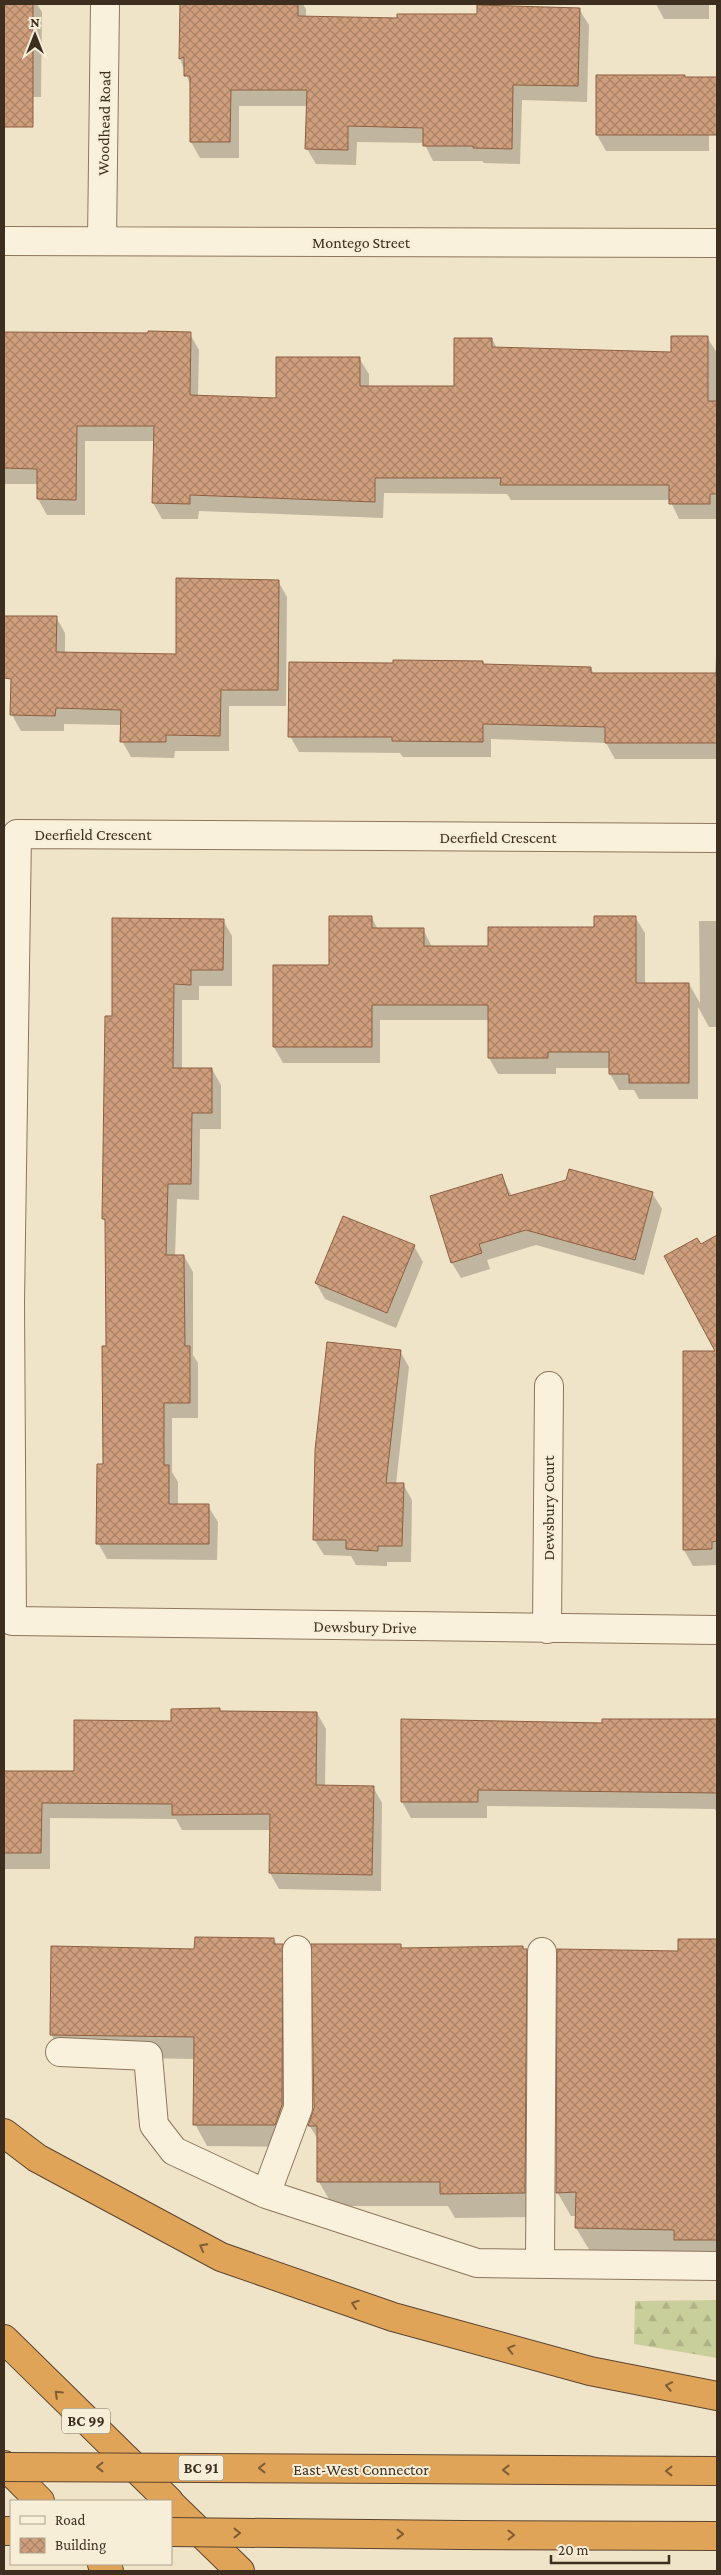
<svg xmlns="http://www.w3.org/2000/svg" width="721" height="2575" viewBox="0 0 721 2575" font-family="'Crimson Pro',serif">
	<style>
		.forest { fill: url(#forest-firs) }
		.shadow { fill: #0003 }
		.building { fill: url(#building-cross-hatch); stroke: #8d5f41 }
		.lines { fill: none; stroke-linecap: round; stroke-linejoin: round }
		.minor-casing { stroke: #8d765c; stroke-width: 30 }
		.highway-casing { stroke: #5b4430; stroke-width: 30 }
		.minor { stroke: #faf1dc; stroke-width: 28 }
		.highway { stroke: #e0a458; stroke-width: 28 }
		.highway-bridge-casing { stroke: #5b4430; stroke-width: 30; stroke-linecap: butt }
		.highway-bridge { stroke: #e0a458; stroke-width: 28 }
		.oneway { stroke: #7e5d36 }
		.labels { text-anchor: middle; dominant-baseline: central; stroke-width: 4; stroke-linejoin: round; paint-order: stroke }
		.shield { fill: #f7eed8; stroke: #756857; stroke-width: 1 }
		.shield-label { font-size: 15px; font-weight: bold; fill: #3d2e20 }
		.street-label { font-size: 16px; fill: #3d2e20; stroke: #f7eed8 }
	</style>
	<defs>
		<pattern id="forest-firs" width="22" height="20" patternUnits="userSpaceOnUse" patternTransform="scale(1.25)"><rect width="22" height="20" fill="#c9cf9b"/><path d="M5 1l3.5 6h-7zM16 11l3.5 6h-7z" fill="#aeb285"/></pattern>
		<pattern id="building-cross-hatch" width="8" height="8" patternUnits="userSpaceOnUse" patternTransform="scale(1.25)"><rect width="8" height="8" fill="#cf9f7d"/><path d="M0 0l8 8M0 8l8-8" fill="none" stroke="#a98266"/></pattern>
	</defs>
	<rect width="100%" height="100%" fill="#f0e4c8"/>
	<!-- forest -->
	<path class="forest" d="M 717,2300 L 717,2358 L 634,2344 L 635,2301 Z"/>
	<!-- shadow -->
	<path class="shadow" d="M 4,4 L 37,4 L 42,12 L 41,97 L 4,97 Z
		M 181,4 L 303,4 L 306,9 L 306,17 L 398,19 L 579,9 L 589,25 L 587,102 L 522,100 L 520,164 L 484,163 L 482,161 L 433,161 L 424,143 L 357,142 L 356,165 L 316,164 L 307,149 L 308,106 L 239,106 L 239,158 L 200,158 L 191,142 L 191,87 L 180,59 Z
		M 656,4 L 709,4 L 709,19 L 664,19 Z
		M 684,76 L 709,94 L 709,151 L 606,151 L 597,135 Z
		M 4,333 L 190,334 L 199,350 L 198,396 L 278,399 L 359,358 L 369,374 L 369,387 L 455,388 L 492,339 L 497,348 L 672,353 L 707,337 L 717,353 L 717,519 L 679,519 L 670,500 L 511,500 L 507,494 L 384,493 L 383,518 L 199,511 L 198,519 L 162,519 L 153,503 L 154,441 L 85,441 L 85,515 L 47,515 L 38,499 L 38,484 L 4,484 Z
		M 278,581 L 287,597 L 286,706 L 229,706 L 229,751 L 175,751 L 174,758 L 131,757 L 122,741 L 122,725 L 64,724 L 64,731 L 21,731 L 12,715 L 12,666 L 4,679 L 4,617 L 56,617 L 65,633 L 65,653 L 177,655 Z
		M 716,657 L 717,759 L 615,759 L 606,743 L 491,739 L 491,757 L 403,757 L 400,753 L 299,752 L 290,736 L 394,664 L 483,662 L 484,665 L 591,668 L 594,674 L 715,674 Z
		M 371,917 L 378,929 L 423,929 L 432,947 L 489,947 L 595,928 L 635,917 L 645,933 L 645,984 L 689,984 L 700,1003 L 699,921 L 717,921 L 717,1027 L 709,1027 L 698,1007 L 698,1099 L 639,1099 L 634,1090 L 619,1090 L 610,1074 L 610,1068 L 556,1068 L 556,1074 L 498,1074 L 489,1058 L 489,1020 L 380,1020 L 380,1063 L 283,1063 L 274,1047 L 331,966 Z
		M 223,920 L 232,936 L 232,986 L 199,986 L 199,1000 L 182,1000 L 182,1069 L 212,1069 L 221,1085 L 221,1129 L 200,1129 L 199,1200 L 177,1199 L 175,1256 L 184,1256 L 193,1272 L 193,1355 L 198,1363 L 198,1418 L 172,1418 L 172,1472 L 178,1482 L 178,1505 L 208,1506 L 218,1522 L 217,1560 L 107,1559 L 98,1543 L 104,1465 L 108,1348 L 107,1225 L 103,1218 L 113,1018 Z
		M 501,1175 L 512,1196 L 652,1193 L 662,1209 L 644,1275 L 536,1245 L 487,1260 L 490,1269 L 461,1278 L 452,1263 Z
		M 717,1236 L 717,1340 L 712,1343 L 700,1246 Z
		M 414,1246 L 423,1262 L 396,1328 L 325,1299 L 316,1283 Z
		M 400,1351 L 409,1367 L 396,1484 L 403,1484 L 412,1500 L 411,1562 L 387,1562 L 387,1566 L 356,1565 L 351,1556 L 324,1555 L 314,1539 Z
		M 684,1352 L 717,1352 L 717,1565 L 693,1566 L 684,1550 Z
		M 317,1713 L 326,1729 L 325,1786 L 373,1787 L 382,1803 L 381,1891 L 279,1889 L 270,1873 L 271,1830 L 182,1830 L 176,1819 L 50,1818 L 50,1869 L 4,1869 L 4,1773 L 75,1773 L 172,1723 Z
		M 717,1719 L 717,1813 L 715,1809 L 487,1806 L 487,1818 L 411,1818 L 402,1802 L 403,1720 L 604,1725 L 604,1720 Z
		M 274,1939 L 277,1945 L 282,1945 L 295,1967 L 287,2147 L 207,2146 L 195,2124 L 195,2059 L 64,2057 L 51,2034 L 196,1950 Z
		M 679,1940 L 717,1941 L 717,2263 L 590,2251 L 576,2228 L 577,2216 L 571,2216 L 557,2192 L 679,1952 Z
		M 401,1945 L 403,1950 L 522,1947 L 540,1975 L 538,2217 L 455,2218 L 448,2206 L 333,2206 L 319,2182 L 319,2141 L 309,2125 Z"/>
	<!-- building -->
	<path class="building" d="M 4,4 L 33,4 L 33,127 L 4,127 Z
		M 180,4 L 298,4 L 298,16 L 397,18 L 397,14 L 477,14 L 477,5 L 580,8 L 578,86 L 513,85 L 512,149 L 473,148 L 473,146 L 423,146 L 423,128 L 348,126 L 348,150 L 305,149 L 307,90 L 231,90 L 230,142 L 190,142 L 190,76 L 184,76 L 184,57 L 179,59 Z
		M 596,75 L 685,75 L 685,77 L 717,77 L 717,135 L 596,135 Z
		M 148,331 L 191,332 L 190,395 L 276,398 L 276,357 L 360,357 L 360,386 L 454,386 L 454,338 L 492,338 L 492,347 L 671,352 L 671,336 L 708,336 L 708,401 L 717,401 L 717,494 L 710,494 L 710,504 L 669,504 L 669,485 L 500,485 L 501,478 L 375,478 L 375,502 L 190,495 L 190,504 L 152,503 L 154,426 L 77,426 L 76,500 L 37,499 L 37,469 L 4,468 L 4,332 L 148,333 Z
		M 176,578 L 279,580 L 278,690 L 221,690 L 220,736 L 166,735 L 166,742 L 120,742 L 121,710 L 56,708 L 55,716 L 10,715 L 11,679 L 4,678 L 4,616 L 57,616 L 56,652 L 176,654 Z
		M 393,660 L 483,661 L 483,664 L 591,667 L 591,673 L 717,673 L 717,743 L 605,743 L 605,727 L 483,724 L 483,742 L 392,741 L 392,737 L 288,737 L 289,662 L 393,663 Z
		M 329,916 L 372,916 L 372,928 L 424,928 L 424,946 L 488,946 L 488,927 L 594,927 L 594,916 L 636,916 L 636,983 L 689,983 L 689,1083 L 629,1083 L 629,1074 L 609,1074 L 609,1052 L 548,1052 L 548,1058 L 488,1058 L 488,1005 L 372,1005 L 372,1047 L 273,1047 L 273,965 L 329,965 Z
		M 112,918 L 224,919 L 223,970 L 191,970 L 191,985 L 174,984 L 173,1068 L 212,1068 L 212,1113 L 192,1113 L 191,1184 L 168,1184 L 166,1255 L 184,1255 L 185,1346 L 190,1346 L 190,1403 L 164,1403 L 164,1465 L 169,1465 L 169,1504 L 209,1504 L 209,1544 L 96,1544 L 97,1464 L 103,1464 L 102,1346 L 106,1346 L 105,1219 L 102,1219 L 105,1016 L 112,1016 Z
		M 569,1169 L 653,1192 L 635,1260 L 526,1230 L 479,1244 L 482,1253 L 451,1263 L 430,1196 L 502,1174 L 509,1196 L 566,1180 Z
		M 343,1216 L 415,1245 L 387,1313 L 315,1283 Z
		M 717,1235 L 717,1541 L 712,1542 L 712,1549 L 683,1550 L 683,1351 L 715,1351 L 664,1256 L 697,1238 L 701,1244 Z
		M 327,1342 L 401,1350 L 386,1483 L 404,1483 L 402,1546 L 378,1546 L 378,1551 L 346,1549 L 346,1540 L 313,1540 L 315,1450 Z
		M 220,1708 L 220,1711 L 317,1712 L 316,1785 L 374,1786 L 372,1875 L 269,1873 L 270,1814 L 172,1815 L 172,1804 L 42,1803 L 41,1853 L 4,1853 L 4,1771 L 74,1771 L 74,1720 L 171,1721 L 171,1709 Z
		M 401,1719 L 602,1723 L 602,1719 L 717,1719 L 717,1793 L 478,1790 L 478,1802 L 401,1802 Z
		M 195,1937 L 274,1938 L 274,1944 L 283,1944 L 282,2105 L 275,2125 L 193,2125 L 194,2037 L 50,2035 L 51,1946 L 194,1949 Z
		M 678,1939 L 717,1939 L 717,2240 L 674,2240 L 674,2230 L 575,2228 L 576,2192 L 556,2193 L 557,1949 L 678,1951 Z
		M 311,1944 L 401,1944 L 401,1948 L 523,1946 L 523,1949 L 527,1949 L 525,2193 L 440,2194 L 440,2182 L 317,2182 L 317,2126 L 308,2126 L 314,2108 Z"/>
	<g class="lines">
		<!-- minor casing -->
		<g class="minor-casing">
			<path id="minor" d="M 4,241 L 717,243
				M 102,241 L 105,4
				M 717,838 L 17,834 L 10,1302 L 12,1621 L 717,1630
				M 547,1629 L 549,1386
				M 60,2052 L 148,2056 L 154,2125 L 174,2151 L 266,2194 L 477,2263 L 717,2266
				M 266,2194 L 298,2108 L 297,1950
				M 540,2264 L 542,1952"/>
		</g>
		<!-- highway casing -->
		<g class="highway-casing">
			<path id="highway" d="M 4,2133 L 37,2158 L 221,2257 L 393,2317 L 590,2371 L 717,2396
				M 4,2339 L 169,2501
				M 4,2465 L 40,2501
				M 398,2469 L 717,2471
				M 171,2504 L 240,2571
				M 4,2531 L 11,2531
				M 462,2535 L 717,2536
				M 102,2564 L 109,2571"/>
		</g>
		<!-- minor -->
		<use href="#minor" class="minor"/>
		<!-- highway -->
		<use href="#highway" class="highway"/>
		<!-- highway-bridge casing -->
		<g class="highway-bridge-casing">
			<path id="highway-bridge" d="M 4,2467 L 398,2469
				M 171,2532 L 462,2535"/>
		</g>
		<!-- highway-bridge -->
		<use href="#highway-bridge" class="highway-bridge"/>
	</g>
	<!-- one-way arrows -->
	<defs><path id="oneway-chevron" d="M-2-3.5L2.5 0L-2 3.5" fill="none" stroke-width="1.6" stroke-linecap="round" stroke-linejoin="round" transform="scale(1.25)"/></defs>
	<g class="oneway">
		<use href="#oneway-chevron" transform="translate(203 2247) rotate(-152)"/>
		<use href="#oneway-chevron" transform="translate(355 2304) rotate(-161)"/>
		<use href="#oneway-chevron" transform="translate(511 2349) rotate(-165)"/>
		<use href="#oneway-chevron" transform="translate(669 2386) rotate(-169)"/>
		<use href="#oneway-chevron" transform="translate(58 2394) rotate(-136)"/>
		<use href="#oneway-chevron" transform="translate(100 2467) rotate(-180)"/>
		<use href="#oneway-chevron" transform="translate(262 2468) rotate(-180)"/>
		<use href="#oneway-chevron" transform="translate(506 2470) rotate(-180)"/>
		<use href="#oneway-chevron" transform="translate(669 2471) rotate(-180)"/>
		<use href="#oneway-chevron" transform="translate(237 2533)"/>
		<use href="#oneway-chevron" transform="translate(400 2534)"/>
		<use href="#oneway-chevron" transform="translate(511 2535)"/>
	</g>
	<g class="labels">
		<!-- shield labels -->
		<g class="shield">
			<rect x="62" y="2408.5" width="48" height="25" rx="4"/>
			<rect x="178.5" y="2455.5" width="45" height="25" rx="4"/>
		</g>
		<g class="shield-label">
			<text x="86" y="2421">BC 99</text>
			<text x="201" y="2468">BC 91</text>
		</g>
		<!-- street labels -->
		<g class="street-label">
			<text transform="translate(104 123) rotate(-89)">Woodhead Road</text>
			<text x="361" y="242">Montego Street</text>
			<text x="93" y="834">Deerfield Crescent</text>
			<text x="498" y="837">Deerfield Crescent</text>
			<text transform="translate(548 1508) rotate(-90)">Dewsbury Court</text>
			<text transform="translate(365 1627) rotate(1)">Dewsbury Drive</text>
			<text x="361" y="2469">East-West Connector</text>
		</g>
	</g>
	<!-- border -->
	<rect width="721" height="2575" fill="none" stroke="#3d2e20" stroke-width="10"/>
	<!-- legend -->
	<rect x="10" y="2500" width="162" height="65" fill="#f7eed8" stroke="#ada18e"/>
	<rect x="20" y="2516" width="25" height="8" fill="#faf1dc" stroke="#ada18e"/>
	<text x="55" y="2525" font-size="15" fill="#3d2e20">Road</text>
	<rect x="20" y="2538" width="25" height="15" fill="url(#building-cross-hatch)" stroke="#ada18e"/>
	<text x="55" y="2550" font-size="15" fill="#3d2e20">Building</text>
	<!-- north arrow -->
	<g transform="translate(35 35)" stroke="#f7eed8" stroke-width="4" paint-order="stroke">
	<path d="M0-4L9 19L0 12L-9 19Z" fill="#3d2e20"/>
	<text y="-8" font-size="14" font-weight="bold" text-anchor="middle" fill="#3d2e20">N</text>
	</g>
	<!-- scale -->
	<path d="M551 2555v8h118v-8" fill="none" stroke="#3d2e20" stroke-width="2.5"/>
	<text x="558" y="2555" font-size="15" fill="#3d2e20" stroke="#f7eed8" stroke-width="4" paint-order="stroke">20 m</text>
</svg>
